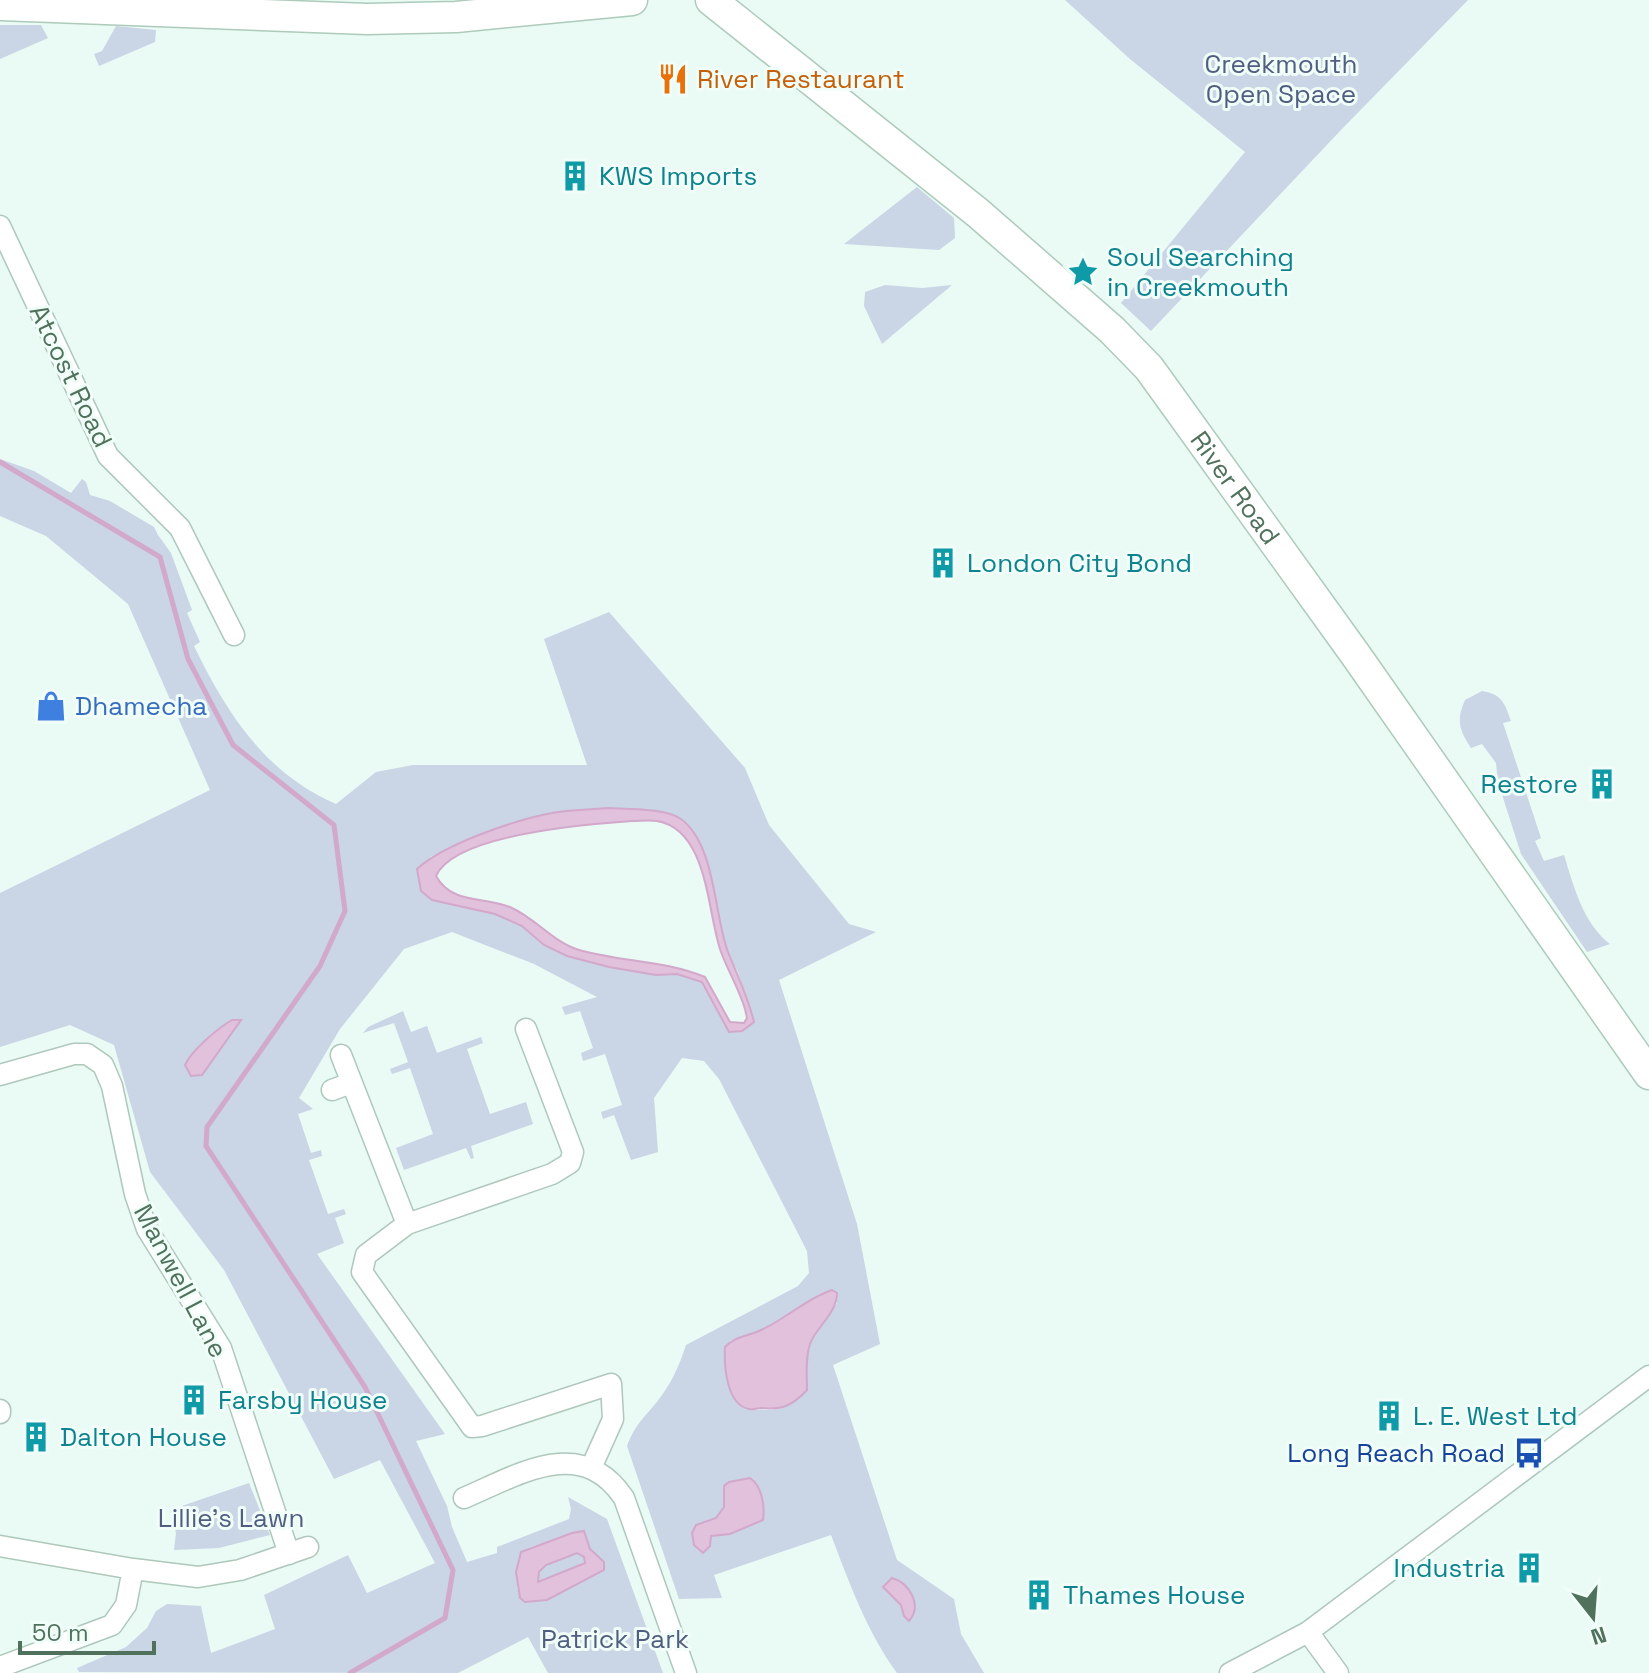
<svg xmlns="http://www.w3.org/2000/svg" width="1649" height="1673" viewBox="0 0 1649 1673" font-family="'Space Grotesk',sans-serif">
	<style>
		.green { fill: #cad5e6; fill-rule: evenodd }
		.water { fill: #e2c1dc; stroke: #d2a8cb; stroke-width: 2; fill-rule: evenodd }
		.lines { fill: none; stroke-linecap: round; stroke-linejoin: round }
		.stream { stroke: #d2a8cb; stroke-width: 5 }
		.street-casing { stroke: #aec8bb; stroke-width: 23 }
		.secondary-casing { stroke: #adcbbb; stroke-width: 33 }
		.street { stroke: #fff; stroke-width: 20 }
		.secondary { stroke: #fff; stroke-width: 30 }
		.labels { text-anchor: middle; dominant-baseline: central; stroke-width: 6; stroke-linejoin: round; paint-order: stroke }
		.park-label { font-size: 26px; fill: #505e81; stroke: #f0fdf8 }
		.food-label { font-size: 26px; fill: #c56008; stroke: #f0fdf8; text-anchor: start }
		.culture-label { font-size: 26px; fill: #0d838f; stroke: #f0fdf8; text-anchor: start }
		.street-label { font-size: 26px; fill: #50725d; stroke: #f0fdf8 }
		.shop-label { font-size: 26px; fill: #366cbe; stroke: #f0fdf8; text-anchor: start }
		.transit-label { font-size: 26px; fill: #164399; stroke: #f0fdf8; text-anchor: end }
	</style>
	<rect width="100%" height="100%" fill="#eafaf4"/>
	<!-- green -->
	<path class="green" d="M 1065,0 L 1468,0 L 1341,130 L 1151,331 L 1121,303 L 1245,152 L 1130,59 Z
		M 0,25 L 41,25 L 48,38 L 0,59 Z
		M 116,26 L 156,30 L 155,42 L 99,66 L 94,54 L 102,51 Z
		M 917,187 L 954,218 L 955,238 L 939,250 L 844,244 Z
		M 885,285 L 922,288 L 952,285 L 882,344 L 864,306 L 865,292 Z
		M 0,459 L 34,471 L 71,493 L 82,479 L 86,482 L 90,495 L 110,501 L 154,527 L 158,535 L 171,553 L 192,610 L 187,613 L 200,642 L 194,646 C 227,714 265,773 336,804 L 376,772 L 413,765 L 587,765 L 544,639 L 609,612 L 745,768 L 769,825 L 849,924 L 876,932 L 779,980 L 857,1224 L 880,1344 L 833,1365 L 897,1560 L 954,1599 L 961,1634 L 984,1673 L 897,1673 C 867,1632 849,1582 831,1535 L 714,1575 L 722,1598 L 679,1599 L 627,1446 C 635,1425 642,1420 656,1403 C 670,1386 679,1367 686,1345 L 798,1286 L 809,1273 L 807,1251 L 719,1079 L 704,1061 L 682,1058 L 654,1098 L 658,1152 L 631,1160 L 614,1115 L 603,1119 L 601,1112 L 622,1105 L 605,1054 L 583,1061 L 581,1053 L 593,1048 L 580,1011 L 565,1015 L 562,1007 L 597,997 L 534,964 L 452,932 L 404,949 L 340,1029 L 299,1098 L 313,1109 L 298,1114 L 311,1153 L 321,1150 L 322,1156 L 309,1160 L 328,1214 L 344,1209 L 346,1214 L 335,1218 L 344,1243 L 317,1254 L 445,1434 L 416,1441 L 447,1506 L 452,1527 L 467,1562 L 497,1553 L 497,1547 L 569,1519 L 571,1509 L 568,1497 L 607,1519 L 663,1673 L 548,1673 L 528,1637 L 458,1673 L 79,1672 L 77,1668 L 126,1647 L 147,1628 L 156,1611 L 167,1604 L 201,1606 L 211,1653 L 275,1629 L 264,1595 L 348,1555 L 367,1593 L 435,1563 L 380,1460 L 334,1479 L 224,1270 L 150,1172 L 114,1045 L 70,1025 L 0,1047 L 0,893 L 210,790 L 128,604 L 46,536 L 0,516 ZM 553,812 L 679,817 L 695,834 L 708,868 L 727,951 L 738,972 L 754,1022 L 729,1032 L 702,982 L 677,974 L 544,946 L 522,926 L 495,914 L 432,900 L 430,857 L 488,832 ZM 822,1294 L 837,1303 L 811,1343 L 807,1360 L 773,1410 C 764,1409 756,1411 748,1409 C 726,1404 724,1363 725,1347 L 730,1341 L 762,1330 ZM 723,1497 L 730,1534 L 710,1536 L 696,1525 L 716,1518 L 725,1507 ZM 584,1531 L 589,1549 L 596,1556 L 537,1602 L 525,1602 L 520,1598 L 517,1586 L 518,1560 L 531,1547 Z
		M 1482,691 C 1502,694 1505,704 1511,721 L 1503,723 L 1541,838 L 1535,841 L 1544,861 L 1564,855 C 1574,887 1583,923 1610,944 L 1587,952 L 1521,854 L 1498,782 L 1496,763 L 1482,744 L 1471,748 C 1459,730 1456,720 1465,700 Z
		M 403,1011 L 411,1032 L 427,1026 L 437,1053 L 481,1037 L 483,1043 L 467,1049 L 490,1114 L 526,1102 L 533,1124 L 471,1146 L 474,1158 L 471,1159 L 466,1148 L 404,1170 L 396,1148 L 433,1134 L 410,1068 L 392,1074 L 390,1069 L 408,1062 L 394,1023 L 363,1033 L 368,1027 Z
		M 249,1483 L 270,1535 L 219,1548 L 174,1550 L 176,1533 L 170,1510 Z
		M 577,1553 L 584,1557 L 585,1562 L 539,1582 L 537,1579 C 542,1563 562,1558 577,1553 Z"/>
	<!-- water -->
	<path class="water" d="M 608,808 C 627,809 666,808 681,819 C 716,845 714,916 728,952 C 738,977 748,997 754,1022 L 742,1031 L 729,1032 L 702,982 L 677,974 L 656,975 L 609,967 L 567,956 L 544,945 L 522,926 L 495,914 L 432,900 L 421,891 L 417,869 C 444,844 515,820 552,813 C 570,809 590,810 608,808 ZM 632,821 C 640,821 649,820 657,821 C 709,830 707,914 721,952 C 728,971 739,989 745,1009 L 747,1018 L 744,1023 L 730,1022 L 705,977 C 664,960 621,962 579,950 C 553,942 536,919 512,908 C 485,896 452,905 436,876 C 455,834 589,824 632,821 Z
		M 232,1020 L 241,1020 L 202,1075 L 191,1076 L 185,1065 C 191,1051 218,1028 232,1020 Z
		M 832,1290 L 837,1293 C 837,1313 817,1326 810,1344 C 805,1359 807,1375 807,1390 C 792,1406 782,1410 762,1408 C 757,1408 753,1410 749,1409 C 726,1405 724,1364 725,1347 C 734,1337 747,1336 759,1331 C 785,1320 805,1299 832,1290 Z
		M 750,1478 C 762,1486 765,1506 763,1520 L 730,1534 L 711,1536 L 710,1546 L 703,1553 L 694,1545 L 692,1533 L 696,1525 L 716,1518 L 724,1507 L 724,1486 L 729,1482 Z
		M 584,1531 L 590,1549 L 604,1562 L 604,1570 L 547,1600 L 525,1602 L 520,1598 L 516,1572 L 521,1552 L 572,1533 ZM 577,1553 L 584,1557 L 585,1563 L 538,1582 L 539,1572 L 546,1565 Z
		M 892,1578 C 909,1583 923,1605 909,1621 L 904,1616 L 901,1605 L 883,1587 Z"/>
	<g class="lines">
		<!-- stream -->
		<path class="stream" d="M 0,462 L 160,557 L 188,659 L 233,745 L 334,825 L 345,911 L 320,966 L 207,1127 L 206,1146 L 365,1387 L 453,1570 L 445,1618 L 350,1673"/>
		<!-- street casing -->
		<g class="street-casing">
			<path id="street" d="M 0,226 L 108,456 L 180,528 L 234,635
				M 526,1029 L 573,1152 L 570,1163 L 552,1174 L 407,1224 L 366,1255 L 362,1272 L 472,1427 L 482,1426 L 611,1384 L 613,1419 L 591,1468
				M 341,1055 L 407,1224
				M 0,1075 L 74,1054 L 87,1054 L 103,1065 L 112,1086 L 135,1194 L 147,1229 L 221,1348 L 289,1554
				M 332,1090 L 351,1083
				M 0,1410 L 0,1413
				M 464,1498 C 518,1475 581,1434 624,1498 L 686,1673
				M 0,1546 L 133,1569 L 198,1577 L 240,1570 L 308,1547
				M 1308,1632 L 1338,1673
				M 0,1667 L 112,1625 L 126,1605 L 133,1569
				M 1230,1673 L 1308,1632 L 1649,1376"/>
		</g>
		<!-- secondary casing -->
		<g class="secondary-casing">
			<g id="secondary">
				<path id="s1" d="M 711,0 L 978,213 L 1112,330 L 1149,368 L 1355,654 L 1649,1074"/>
				<path d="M 0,5 L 367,19 L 456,17 L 632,0"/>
			</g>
		</g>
		<!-- street -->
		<use href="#street" class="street"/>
		<!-- secondary -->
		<use href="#secondary" class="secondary"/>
	</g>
	<!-- icons -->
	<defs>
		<g id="restaurant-bare" transform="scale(2.4)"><path d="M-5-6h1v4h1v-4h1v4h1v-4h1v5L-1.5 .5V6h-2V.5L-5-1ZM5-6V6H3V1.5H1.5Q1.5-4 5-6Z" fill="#e8710a" stroke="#f0fdf8" stroke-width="2.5" paint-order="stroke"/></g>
		<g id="building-bare" transform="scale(2.4)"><path d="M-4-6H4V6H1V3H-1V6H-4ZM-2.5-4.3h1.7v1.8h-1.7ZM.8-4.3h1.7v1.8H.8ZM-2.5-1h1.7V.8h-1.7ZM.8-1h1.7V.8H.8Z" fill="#0f9aa8" stroke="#f0fdf8" stroke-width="2.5" paint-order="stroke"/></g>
		<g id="sight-bare" transform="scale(2.4)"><path d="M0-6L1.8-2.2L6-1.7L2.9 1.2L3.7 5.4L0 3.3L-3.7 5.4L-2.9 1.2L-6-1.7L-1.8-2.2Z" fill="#0f9aa8" stroke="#f0fdf8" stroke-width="2.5" paint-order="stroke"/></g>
		<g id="shop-bare" transform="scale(2.4)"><path d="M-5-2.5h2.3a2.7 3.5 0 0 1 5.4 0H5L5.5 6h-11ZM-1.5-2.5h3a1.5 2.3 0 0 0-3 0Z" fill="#3f7fe0" stroke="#f0fdf8" stroke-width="2.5" paint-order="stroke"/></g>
		<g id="bus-bare" transform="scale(2.4)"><path d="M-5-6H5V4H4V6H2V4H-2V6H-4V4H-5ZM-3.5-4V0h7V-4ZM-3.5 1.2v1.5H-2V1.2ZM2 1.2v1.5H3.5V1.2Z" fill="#1a4fb4" stroke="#f0fdf8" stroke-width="2.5" paint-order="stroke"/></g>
	</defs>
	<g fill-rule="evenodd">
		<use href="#restaurant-bare" x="673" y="79"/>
		<use href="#building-bare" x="575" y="176"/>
		<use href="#sight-bare" x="1083" y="272"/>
		<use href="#building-bare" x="943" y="563"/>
		<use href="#shop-bare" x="51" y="706"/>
		<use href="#building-bare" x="1602" y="784"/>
		<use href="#building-bare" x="194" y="1400"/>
		<use href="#building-bare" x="1389" y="1416"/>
		<use href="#building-bare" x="36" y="1437"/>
		<use href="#bus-bare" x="1529" y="1453"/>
		<use href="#building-bare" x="1529" y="1568"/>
		<use href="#building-bare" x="1039" y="1595"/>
	</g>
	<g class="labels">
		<!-- park labels -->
		<g class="park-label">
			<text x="1281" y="64">Creekmouth<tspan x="1281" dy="30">Open Space</tspan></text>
			<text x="231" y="1518">Lillie's Lawn</text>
			<text x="615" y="1639">Patrick Park</text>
		</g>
		<!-- food labels -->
		<g class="food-label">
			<text x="697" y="79">River Restaurant</text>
		</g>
		<!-- culture labels -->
		<g class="culture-label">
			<text x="599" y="176">KWS Imports</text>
			<text x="1107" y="257">Soul Searching<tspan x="1107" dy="30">in Creekmouth</tspan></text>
			<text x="967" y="563">London City Bond</text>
			<text x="1578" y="784" text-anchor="end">Restore</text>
			<text x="218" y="1400">Farsby House</text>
			<text x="1413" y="1416">L. E. West Ltd</text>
			<text x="60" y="1437">Dalton House</text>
			<text x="1505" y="1568" text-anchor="end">Industria</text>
			<text x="1063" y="1595">Thames House</text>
		</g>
		<!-- street labels -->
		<g class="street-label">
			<text transform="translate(71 376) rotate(64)">Atcost Road</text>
			<text stroke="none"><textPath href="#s1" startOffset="720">River Road</textPath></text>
			<text transform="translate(181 1281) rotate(62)">Manwell Lane</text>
		</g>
		<!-- shop labels -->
		<g class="shop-label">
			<text x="75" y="706">Dhamecha</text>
		</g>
		<!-- transit labels -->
		<g class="transit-label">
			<text x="1505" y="1453">Long Reach Road</text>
		</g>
	</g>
	<!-- north arrow -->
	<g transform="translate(1593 1617) rotate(163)" stroke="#f0fdf8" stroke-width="6" paint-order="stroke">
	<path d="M0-6L14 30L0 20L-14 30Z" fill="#50725d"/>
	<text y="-12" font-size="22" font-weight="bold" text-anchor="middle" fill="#50725d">N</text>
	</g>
	<!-- scale -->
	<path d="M20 1641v12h134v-12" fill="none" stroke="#50725d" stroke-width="4"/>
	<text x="32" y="1641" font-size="24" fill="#50725d" stroke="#f0fdf8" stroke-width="6" paint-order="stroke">50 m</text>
</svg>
